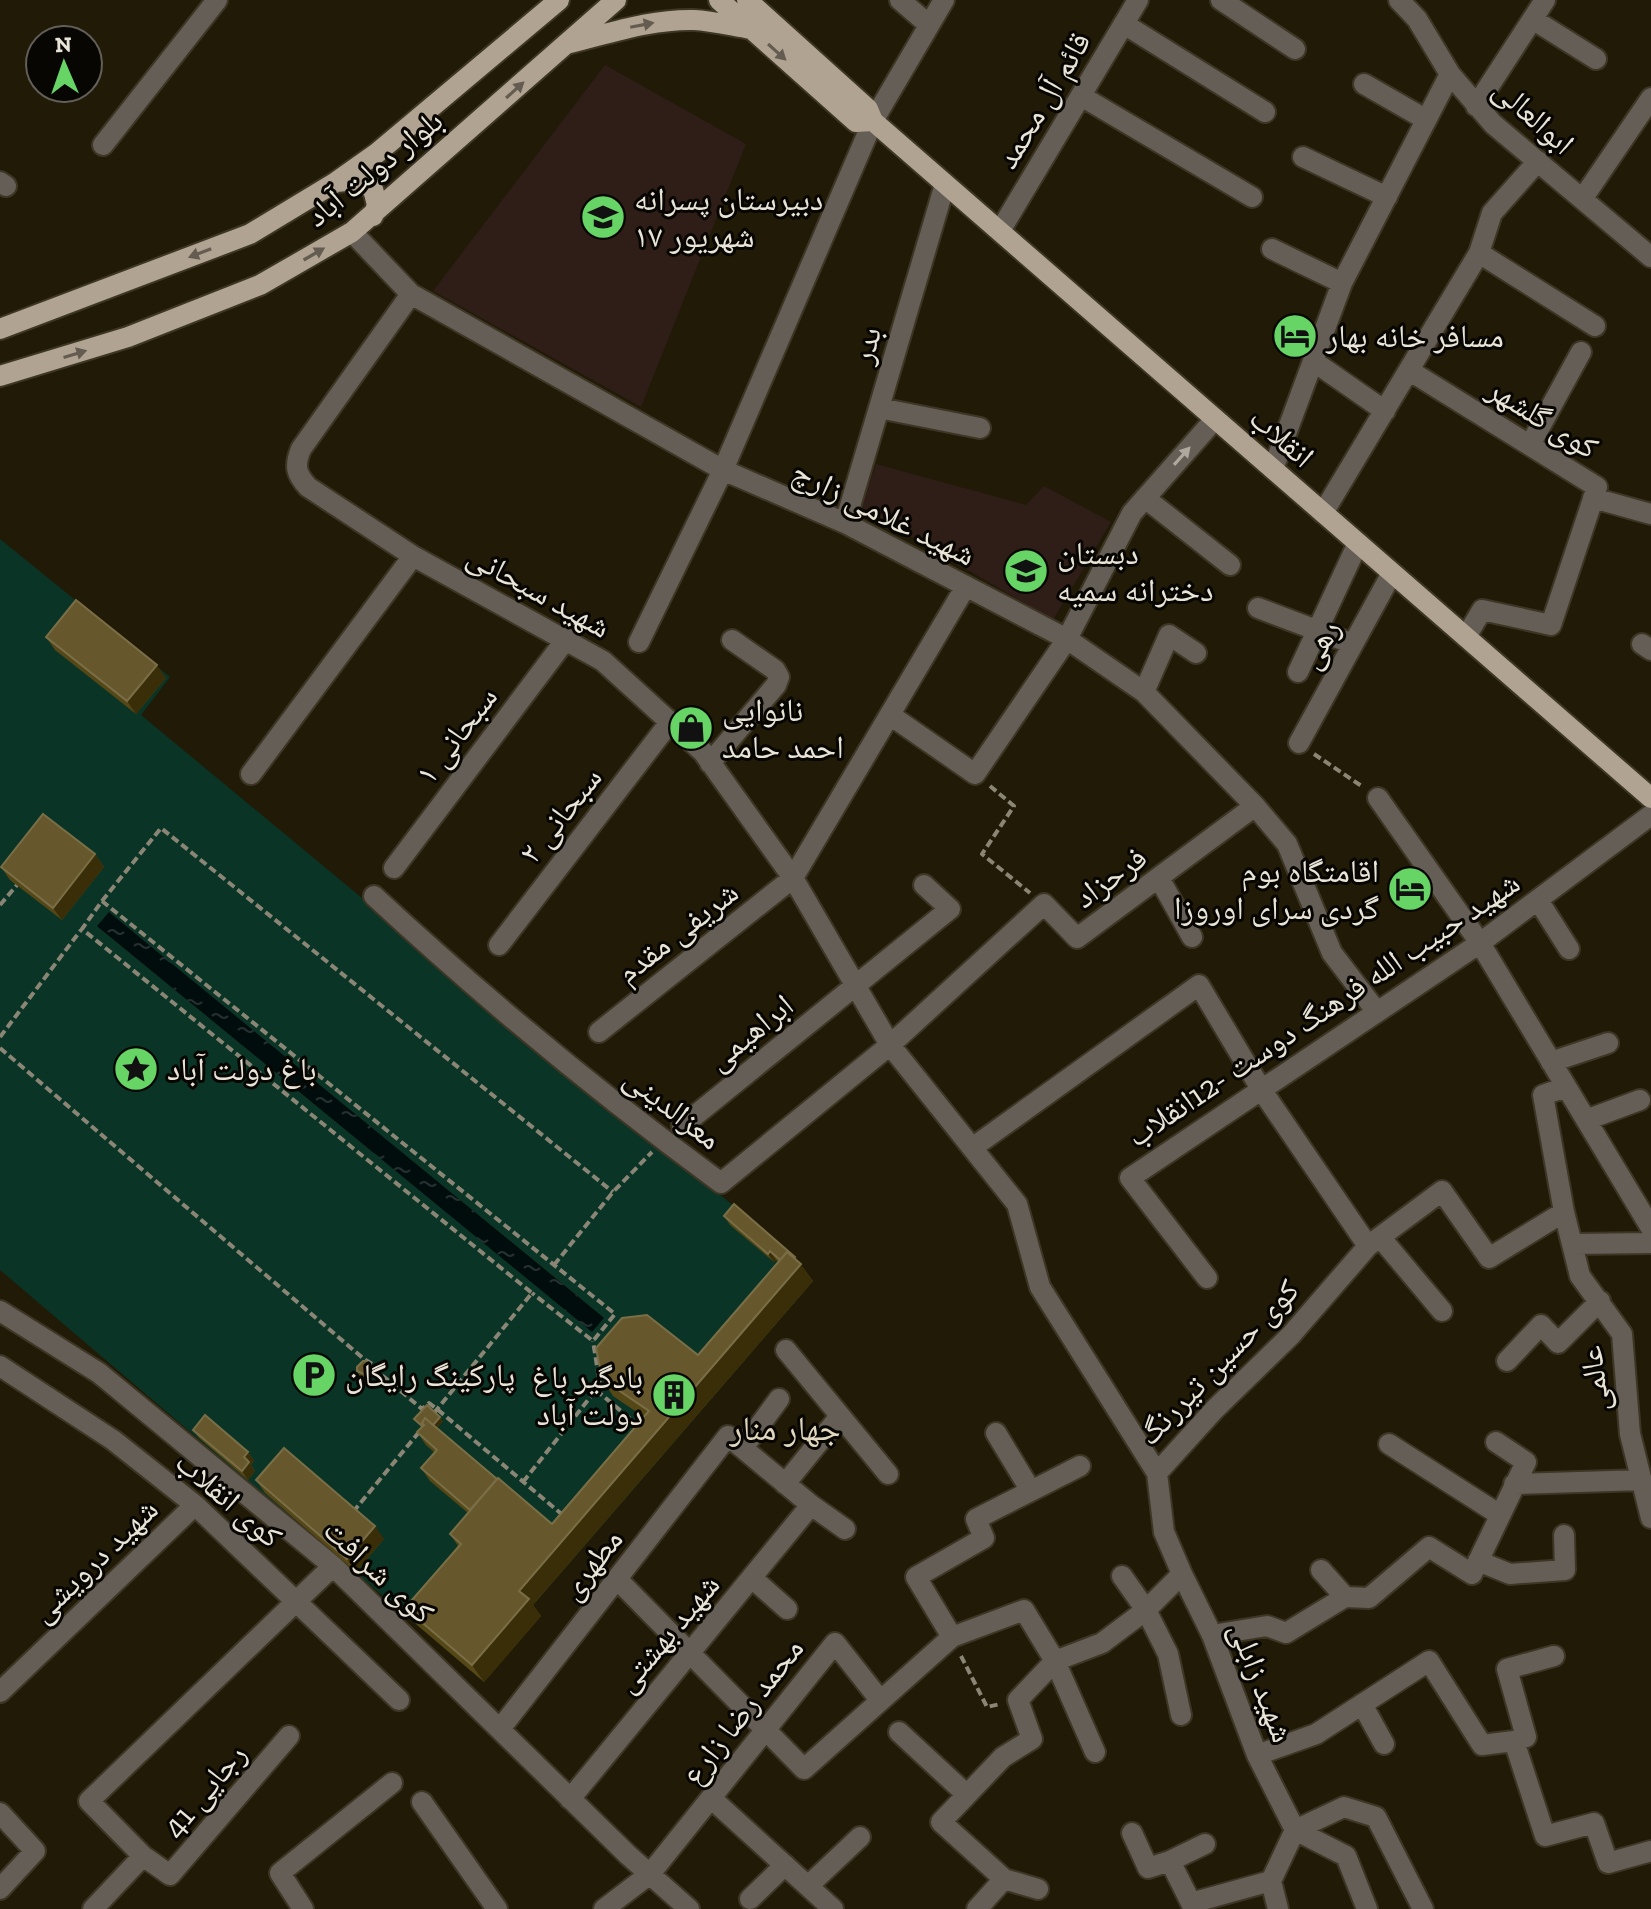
<svg xmlns="http://www.w3.org/2000/svg" width="1651" height="1909" viewBox="0 0 1651 1909" font-family="'Zilla Slab','Noto Naskh Arabic',serif">
	<style>
		.education { fill: #2f1d18 }
		.garden { fill: #0a3526; fill-rule: evenodd }
		.water { fill: url(#water-ripples) }
		.lines { fill: none; stroke-linecap: round; stroke-linejoin: round }
		.minor-casing { stroke: #3d3624; stroke-width: 24 }
		.major-casing { stroke: #3d3624; stroke-width: 24 }
		.path { stroke: #8b8576; stroke-width: 4; stroke-dasharray: 8 4; stroke-linecap: butt }
		.minor { stroke: #655e56; stroke-width: 20 }
		.major { stroke: #b1a392; stroke-width: 20 }
		.wall { fill: #564717 }
		.shaded-wall { fill: #3a2e08 }
		.building { fill: #66582c; stroke: #7a6e47; stroke-width: 2 }
		.oneway { fill: #655c51 }
		.oneway2 { fill: #aea89e }
		.labels { text-anchor: middle; dominant-baseline: central; stroke-width: 6; stroke-linejoin: round; paint-order: stroke }
		.street-label { font-size: 32px; fill: #e9e4d8; stroke: #080602 }
		.poi-label { font-size: 32px; fill: #e9e4d8; stroke: #080602; text-anchor: start }
		.neighbourhood-label { font-size: 34px; fill: #e0d7be; stroke: #080602 }
	</style>
	<defs>
		<pattern id="water-ripples" width="26" height="14" patternUnits="userSpaceOnUse" patternTransform="scale(2)"><rect width="26" height="14" fill="#010d0d"/><path d="M2 4q2-2 4 0t4 0M15 11q2-2 4 0t4 0" fill="none" stroke="#263030"/></pattern>
	</defs>
	<rect width="100%" height="100%" fill="#211a07"/>
	<!-- education -->
	<path class="education" d="M 605,65 L 746,144 L 641,407 L 433,291 Z
		M 876,464 L 1026,505 L 1044,486 L 1111,522 L 1053,620 L 861,507 Z"/>
	<!-- garden -->
	<path class="garden" d="M 0,539 L 170,677 L 141,715 L 741,1212 L 813,1281 L 532,1607 L 541,1616 L 531,1608 L 812,1280 L 731,1224 L 774,1262 L 776,1260 L 794,1275 L 564,1541 L 446,1463 L 483,1526 L 484,1682 L 0,1270 ZM 109,913 L 603,1317 L 592,1331 L 98,927 Z"/>
	<!-- water -->
	<path class="water" d="M 109,912 L 604,1318 L 592,1332 L 97,926 Z"/>
	<g class="lines">
		<!-- minor casing -->
		<g class="minor-casing">
			<path id="minor" d="M 900,0 L 929,25
				M 1221,0 L 1295,49
				M 1399,0 L 1417,19 L 1450,74 L 1493,124 L 1651,257
				M 1534,20 L 1596,59
				M 1124,24 L 1265,112
				M 1364,84 L 1425,119
				M 1081,96 L 1252,197
				M 1476,106 L 1545,0
				M 103,145 L 217,0
				M 1303,157 L 1387,197
				M 0,182 L 6,186
				M 1583,198 L 1651,98
				M 1000,231 L 1138,0
				M 352,232 L 411,294 L 301,449 C 294,466 296,474 308,487 L 413,556 L 603,661 L 703,752 L 793,878 L 890,1045 L 1017,1204 L 1040,1287 L 1157,1473 L 1214,1410 L 1291,1335 L 1368,1246 L 1442,1191 L 1489,1258 L 1564,1212 L 1580,1276 L 1622,1334 L 1630,1434 L 1651,1518
				M 1272,249 L 1342,283
				M 1479,253 L 1595,326
				M 411,294 L 723,470 L 845,523 L 1067,639 L 1144,692 L 1255,806 L 1287,844 L 1332,953 L 1377,1012
				M 1313,361 L 1385,411
				M 1410,371 L 1597,487 L 1551,625 L 1482,610 L 1466,637
				M 879,408 L 980,428
				M 1530,445 L 1581,352
				M 1273,469 L 1342,283 L 1450,74
				M 1145,498 L 1230,565
				M 1593,498 L 1651,514
				M 1323,513 L 1479,253 L 1492,213 L 1538,161
				M 845,523 L 945,184
				M 1258,608 L 1353,644
				M 639,642 L 723,470 L 873,121 L 944,0
				M 1642,644 L 1651,650
				M 1298,672 L 1358,543
				M 1144,692 L 1169,635 L 1196,653
				M 890,715 L 975,774 L 1067,639 L 1132,513 L 1215,419
				M 1299,743 L 1392,573
				M 710,763 L 776,685 L 779,677 L 775,670 L 732,640
				M 251,774 L 413,556
				M 1378,798 L 1480,943 L 1651,1228
				M 394,868 L 567,638
				M 1159,878 L 1192,937
				M 374,896 C 484,998 600,1094 721,1183 L 890,1045 L 1044,904 L 1077,938 L 1255,806
				M 1538,900 L 1569,949
				M 499,945 L 670,722
				M 599,1032 L 793,878 L 966,586
				M 1551,1062 L 1608,1043
				M 1586,1120 L 1640,1100
				M 682,1126 L 950,909 L 924,885
				M 972,1148 L 1199,985 L 1261,1089 L 1368,1246
				M 1564,1212 L 1543,1095 L 1566,1087
				M 1380,1237 L 1442,1311
				M 1573,1244 L 1651,1243
				M 1207,1278 L 1130,1178 L 1480,943 L 1651,815
				M 0,1311 L 99,1373 L 333,1566 L 628,1855 L 689,1909
				M 786,1350 L 888,1474
				M 1507,1361 L 1541,1325 L 1558,1343 L 1600,1301
				M 0,1366 L 113,1440 L 195,1505 L 399,1700
				M 996,1433 L 1031,1491
				M 1389,1444 L 1500,1515
				M 743,1448 L 779,1399
				M 1157,1473 L 1164,1532 L 1182,1574 L 1212,1635 L 1257,1755 L 1295,1830 L 1271,1881 L 1278,1909
				M 785,1484 L 840,1416
				M 1514,1484 L 1642,1480
				M 1478,1561 L 1510,1574 L 1565,1570 L 1564,1535
				M 1321,1570 L 1345,1597
				M 1122,1576 L 1146,1610 L 1168,1654 L 1181,1715
				M 752,1578 L 787,1609
				M 617,1579 L 804,1769 L 952,1637 L 1024,1610 L 1055,1661 L 1095,1752
				M 1212,1635 L 1267,1626 L 1286,1633 L 1345,1597 L 1369,1598 L 1429,1547 L 1472,1574 L 1526,1462 L 1496,1442
				M 952,1637 L 916,1577 L 984,1538 L 976,1519 L 1080,1466
				M 0,1692 L 195,1505
				M 1362,1704 L 1384,1744
				M 500,1729 L 728,1436 L 811,1505 L 845,1529
				M 899,1732 L 966,1794
				M 1514,1741 L 1526,1737 L 1507,1669 L 1554,1656
				M 1257,1755 L 1316,1734 L 1429,1661 L 1482,1745 L 1514,1741 L 1545,1836 L 1594,1823 L 1608,1863 L 1651,1851
				M 570,1799 L 811,1505
				M 712,1799 L 833,1909
				M 422,1802 L 497,1909
				M 0,1813 L 35,1851 L 0,1889
				M 1295,1830 L 1344,1807 L 1376,1817 L 1423,1909
				M 1295,1830 L 1346,1856 L 1367,1909
				M 1132,1833 L 1148,1868 L 1170,1861 L 1191,1903 L 1271,1881
				M 143,1856 L 89,1801 L 333,1566
				M 1170,1861 L 1205,1844
				M 1004,1879 L 1038,1889
				M 808,1886 L 860,1837
				M 750,1899 L 785,1865
				M 93,1909 L 143,1856 L 170,1875 L 289,1736
				M 303,1909 L 280,1873 L 392,1783
				M 604,1909 L 650,1874 L 835,1643 L 880,1700
				M 977,1909 L 1004,1879 L 941,1822 L 1003,1757 L 1032,1739 L 1018,1700 L 1055,1661 L 1102,1643 L 1146,1610 L 1182,1574"/>
		</g>
		<!-- major casing -->
		<g class="major-casing">
			<path id="major" d="M 719,0 L 856,122 L 873,121
				M 747,0 L 868,109 L 873,121 L 1651,798
				M 570,43 C 611,33 652,19 694,20 C 713,21 732,26 751,29
				M 336,182 L 357,180 L 373,189 L 377,205 L 373,216
				M 0,329 L 250,234 L 336,182 L 377,153 L 559,0
				M 0,376 L 128,337 L 260,285 L 352,232 L 616,0"/>
		</g>
		<!-- path -->
		<path class="path" d="M 1314,754 L 1363,787
			M 990,786 L 1014,806 L 982,854 L 1030,893
			M 102,901 L 161,828 L 613,1192
			M 0,905 L 17,885
			M 0,1037 L 81,930
			M 0,1048 L 364,1359 L 374,1365 L 377,1371 L 422,1409 L 429,1403 L 437,1409 L 565,1517
			M 554,1265 L 613,1192 L 652,1152
			M 596,1390 L 640,1427
			M 434,1413 L 532,1293 L 82,929 L 102,901 L 615,1314 L 593,1341 L 532,1293
			M 523,1482 L 600,1385 L 593,1341
			M 353,1512 L 420,1431
			M 961,1656 L 987,1707 L 1000,1704"/>
		<!-- minor -->
		<use href="#minor" class="minor"/>
		<!-- major -->
		<use href="#major" class="major"/>
	</g>
	<!-- wall -->
	<path class="wall" d="M 46,637 L 166,678 L 136,714 L 55,650 Z
		M 95,854 L 104,867 L 62,920 L 10,880 L 1,867 Z
		M 724,1216 L 795,1257 L 813,1281 L 533,1605 L 541,1616 L 484,1682 L 417,1625 L 405,1608 L 458,1546 L 450,1534 L 468,1513 L 430,1481 L 421,1468 L 435,1453 L 426,1445 L 417,1432 L 422,1427 L 414,1419 L 443,1421 L 437,1428 L 552,1524 L 644,1417 L 613,1396 L 602,1379 L 698,1355 L 778,1262 L 776,1260 L 774,1262 L 730,1225 Z
		M 366,1361 L 374,1372 L 369,1379 L 360,1376 L 357,1371 Z
		M 193,1430 L 248,1452 L 254,1461 L 251,1465 L 255,1471 L 248,1480 L 199,1438 Z
		M 256,1480 L 384,1539 L 356,1572 L 265,1493 Z"/>
	<!-- shaded-wall -->
	<path class="shaded-wall" d="M 157,665 L 166,678 L 136,714 L 127,701 Z
		M 95,854 L 104,867 L 62,920 L 53,908 Z
		M 770,1251 L 776,1260 L 774,1262 L 768,1254 Z
		M 795,1257 L 813,1281 L 533,1605 L 541,1616 L 484,1682 L 472,1665 L 519,1591 Z
		M 371,1368 L 374,1372 L 369,1379 L 366,1375 Z
		M 440,1417 L 443,1421 L 431,1435 L 428,1430 Z
		M 248,1452 L 254,1461 L 251,1465 L 255,1471 L 248,1480 L 242,1471 L 244,1457 Z
		M 375,1526 L 384,1539 L 356,1572 L 347,1559 Z"/>
	<!-- building -->
	<path class="building" d="M 76,600 L 157,665 L 127,701 L 46,637 Z
		M 43,814 L 95,854 L 53,908 L 1,867 Z
		M 734,1204 L 795,1257 L 794,1258 L 787,1252 L 780,1260 L 770,1251 L 768,1254 L 724,1216 Z
		M 787,1252 L 801,1264 L 519,1591 L 529,1599 L 472,1665 L 405,1608 L 461,1544 L 450,1534 L 498,1478 L 552,1524 L 649,1411 L 602,1379 L 596,1348 L 622,1318 L 647,1315 L 698,1355 Z
		M 363,1361 L 366,1361 L 371,1368 L 366,1375 L 357,1371 L 357,1367 Z
		M 427,1405 L 440,1417 L 433,1425 L 425,1418 L 422,1423 L 424,1425 L 422,1426 L 414,1419 Z
		M 205,1415 L 248,1452 L 244,1457 L 249,1462 L 242,1471 L 193,1430 Z
		M 425,1418 L 497,1479 L 470,1510 L 421,1468 L 437,1450 L 417,1432 L 424,1425 L 422,1423 Z
		M 284,1448 L 375,1526 L 347,1559 L 256,1480 Z"/>
	<!-- one-way arrows -->
	<defs><path id="oneway-solid" d="M-6-.8H1V-3.2L6.5 0L1 3.2V.8H-6Z" transform="scale(2)"/></defs>
	<g class="oneway">
		<use href="#oneway-solid" transform="translate(642 25) rotate(-11)"/>
		<use href="#oneway-solid" transform="translate(777 52) rotate(42)"/>
		<use href="#oneway-solid" transform="translate(515 90) rotate(-42)"/>
		<use href="#oneway-solid" transform="translate(200 253) rotate(159)"/>
		<use href="#oneway-solid" transform="translate(314 254) rotate(-30)"/>
		<use href="#oneway-solid" transform="translate(75 354) rotate(-17)"/>
	</g>
	<use class="oneway2" href="#oneway-solid" transform="translate(1182 456) rotate(-48)"/>
	<!-- icons -->
	<defs>
		<g id="school-disc" transform="scale(2.3)"><circle r="9.5" fill="#67d466" stroke="#080602"/><path d="M0-5L7-2L0 1L-7-2ZM-4 1L0 2.5L4 1V4Q0 6-4 4Z" fill="#111"/></g>
		<g id="hotel-disc" transform="scale(2.3)"><circle r="9.5" fill="#67d466" stroke="#080602"/><path d="M-6-4.5h1.5V1H6V5H4.5V3h-9V5H-6ZM-4 0a1.8 1.8 0 1 1 3.6 0ZM.5 0V-2.5h3Q6-2.5 6 0Z" fill="#111"/></g>
		<g id="shop-disc" transform="scale(2.3)"><circle r="9.5" fill="#67d466" stroke="#080602"/><path d="M-5-2.5h2.3a2.7 3.5 0 0 1 5.4 0H5L5.5 6h-11ZM-1.5-2.5h3a1.5 2.3 0 0 0-3 0Z" fill="#111"/></g>
		<g id="sight-disc" transform="scale(2.3)"><circle r="9.5" fill="#67d466" stroke="#080602"/><path d="M0-6L1.8-2.2L6-1.7L2.9 1.2L3.7 5.4L0 3.3L-3.7 5.4L-2.9 1.2L-6-1.7L-1.8-2.2Z" fill="#111"/></g>
		<g id="parking-disc" transform="scale(2.3)"><circle r="9.5" fill="#67d466" stroke="#080602"/><path d="M-3.5-5.5H1a3.5 3.5 0 0 1 0 7H-1V5.5H-3.5ZM-1-3.4V-.6H.8a1.4 1.4 0 0 0 0-2.8Z" fill="#111"/></g>
		<g id="building-disc" transform="scale(2.3)"><circle r="9.5" fill="#67d466" stroke="#080602"/><path d="M-4-6H4V6H1V3H-1V6H-4ZM-2.5-4.3h1.7v1.8h-1.7ZM.8-4.3h1.7v1.8H.8ZM-2.5-1h1.7V.8h-1.7ZM.8-1h1.7V.8H.8Z" fill="#111"/></g>
	</defs>
	<g fill-rule="evenodd">
		<use href="#school-disc" x="603" y="217"/>
		<use href="#hotel-disc" x="1295" y="336"/>
		<use href="#school-disc" x="1026" y="571"/>
		<use href="#shop-disc" x="691" y="728"/>
		<use href="#hotel-disc" x="1410" y="889"/>
		<use href="#sight-disc" x="136" y="1069"/>
		<use href="#parking-disc" x="314" y="1375"/>
		<use href="#building-disc" x="674" y="1395"/>
	</g>
	<g class="labels">
		<!-- street labels -->
		<g class="street-label">
			<text transform="translate(1043 100) rotate(-59)">قائم آل محمد</text>
			<text transform="translate(1534 116) rotate(42)">ابوالعالی</text>
			<text transform="translate(374 168) rotate(-39)">بلوار دولت آباد</text>
			<text transform="translate(866 345) rotate(-74)">بدر</text>
			<text transform="translate(1543 418) rotate(32)">کوی گلشهر</text>
			<text transform="translate(1282 437) rotate(41)">انقلاب</text>
			<text transform="translate(884 513) rotate(26)">شهید غلامی زارچ</text>
			<text transform="translate(539 591) rotate(29)">شهید سبحانی</text>
			<text transform="translate(1319 644) rotate(-61)">رهی</text>
			<text transform="translate(456 735) rotate(-53)">سبحانی ۱</text>
			<text transform="translate(560 815) rotate(-52)">سبحانی ۲</text>
			<text transform="translate(1110 877) rotate(-36)">فرحزاد</text>
			<text transform="translate(677 932) rotate(-38)">شریفی مقدم</text>
			<text transform="translate(1323 1009) rotate(-34)">شهید حبیب الله فرهنگ دوست -12انقلاب</text>
			<text transform="translate(750 1032) rotate(-39)">ابراهیمی</text>
			<text transform="translate(673 1108) rotate(38)">معزالدینی</text>
			<text transform="translate(1218 1362) rotate(-46)">کوی حسین تیررنگ</text>
			<text transform="translate(1594 1379) rotate(-97)">عالمی</text>
			<text transform="translate(229 1499) rotate(41)">کوی انقلاب</text>
			<text transform="translate(94 1560) rotate(-44)">شهید درویشی</text>
			<text transform="translate(591 1564) rotate(-52)">مطهری</text>
			<text transform="translate(379 1571) rotate(43)">کوی شرافت</text>
			<text transform="translate(667 1633) rotate(-50)">شهید بهشتی</text>
			<text transform="translate(1262 1682) rotate(69)">شهید زابلی</text>
			<text transform="translate(742 1711) rotate(-52)">محمد رضا زارع</text>
			<text transform="translate(204 1790) rotate(-50)">رجایی 41</text>
		</g>
		<!-- poi labels -->
		<g class="poi-label">
			<text x="634" y="199">دبیرستان پسرانه<tspan x="634" dy="37">۱۷ شهریور</tspan></text>
			<text x="1326" y="336">مسافر خانه بهار</text>
			<text x="1057" y="553">دبستان<tspan x="1057" dy="37">دخترانه سمیه</tspan></text>
			<text x="722" y="710">نانوایی<tspan x="722" dy="37">احمد حامد</tspan></text>
			<text x="1379" y="871" text-anchor="end">اقامتگاه بوم<tspan x="1379" dy="37">گردی سرای اوروزا</tspan></text>
			<text x="167" y="1069">باغ دولت آباد</text>
			<text x="345" y="1375">پارکینگ رایگان</text>
			<text x="643" y="1377" text-anchor="end">بادگیر باغ<tspan x="643" dy="37">دولت آباد</tspan></text>
		</g>
		<!-- neighbourhood labels -->
		<g class="neighbourhood-label">
			<text x="785" y="1428">جهار منار</text>
		</g>
	</g>
	<!-- north arrow -->
	<g transform="translate(64 64) rotate(358)"><circle r="38" fill="#080602" stroke="#625f58" stroke-width="2"/>
	<path d="M0-6L14 30L0 20L-14 30Z" fill="#67d466"/>
	<text y="-12" font-size="22" font-weight="bold" text-anchor="middle" fill="#e9e4d8">N</text>
	</g>
</svg>
